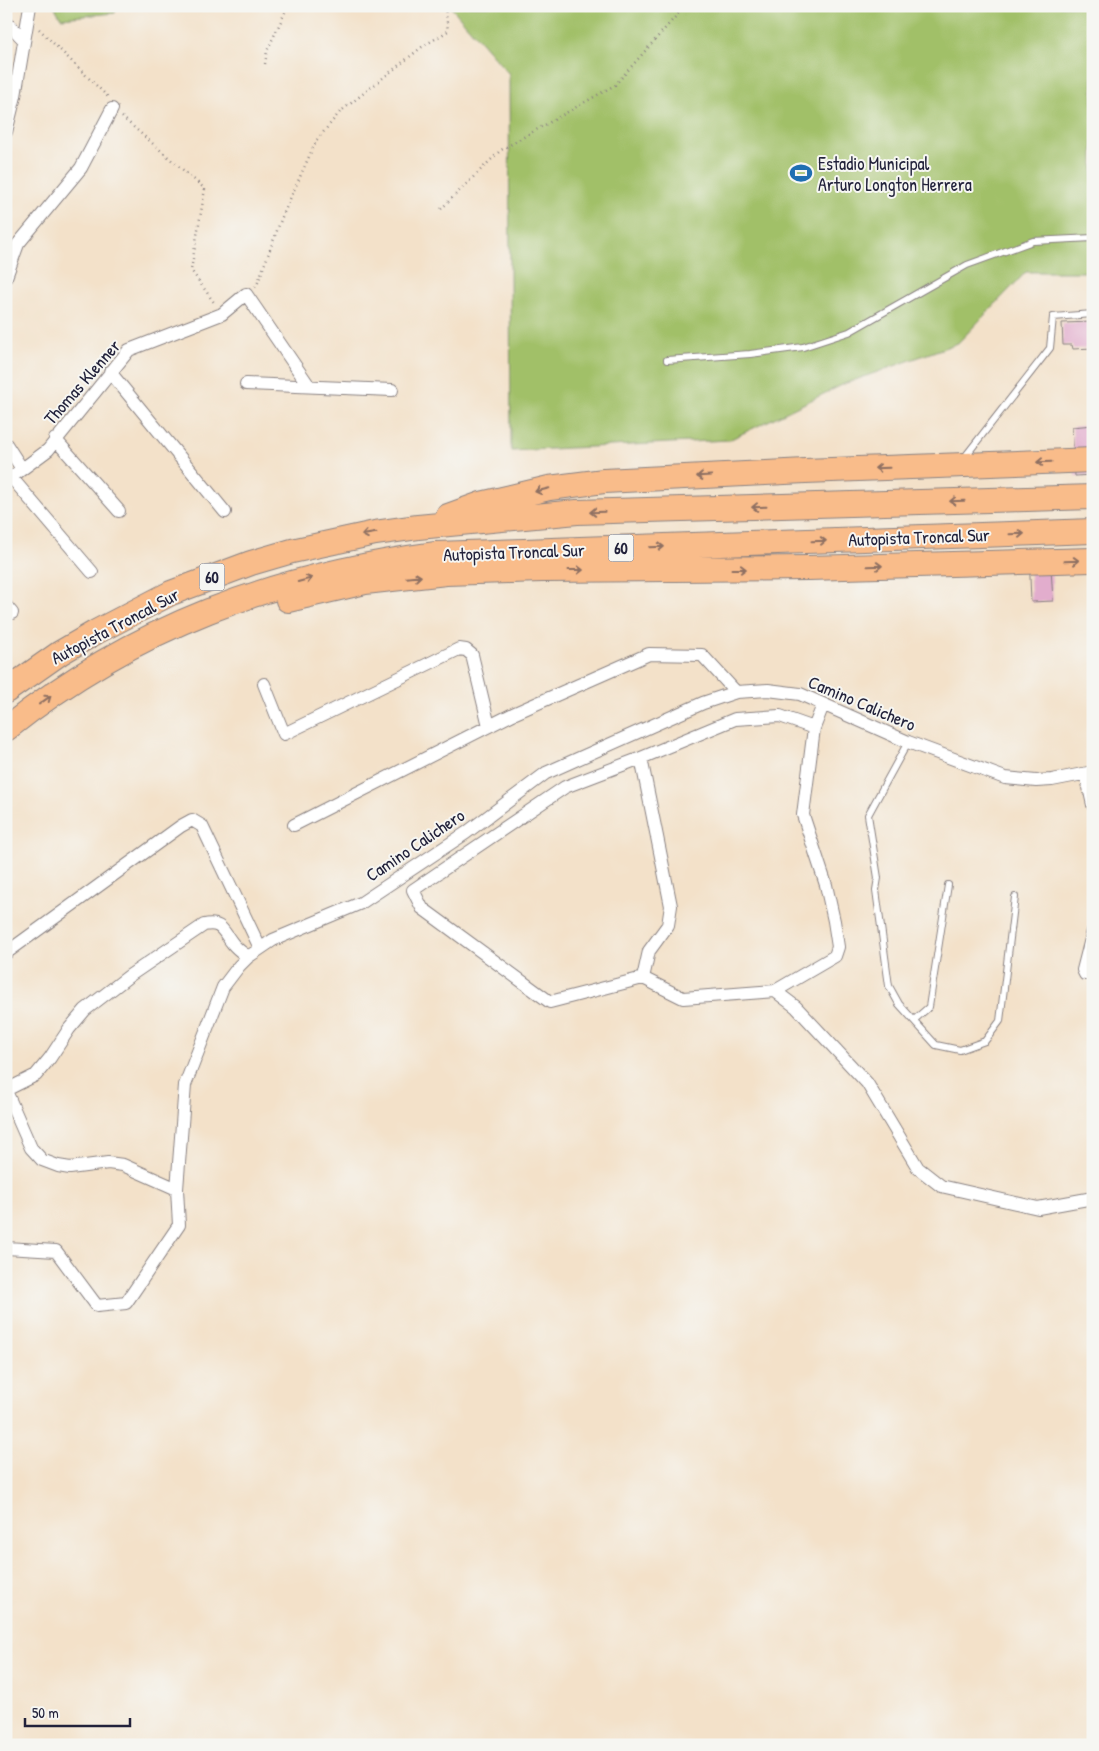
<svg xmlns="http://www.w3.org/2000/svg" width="1099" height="1751" viewBox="0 0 1099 1751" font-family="'Patrick Hand',sans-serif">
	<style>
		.green { fill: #a1c067; stroke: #627151 }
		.building { fill: #e2adcd }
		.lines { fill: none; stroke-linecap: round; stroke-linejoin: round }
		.service-casing { stroke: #8a8282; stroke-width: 8 }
		.minor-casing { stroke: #8a8282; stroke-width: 14 }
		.motorway-casing { stroke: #8a8282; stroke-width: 26 }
		.path { stroke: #8a8282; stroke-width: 2.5; stroke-dasharray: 1 4; stroke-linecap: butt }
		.service { stroke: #fff; stroke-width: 6 }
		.minor { stroke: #fff; stroke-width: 12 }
		.motorway { stroke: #f9bc8a; stroke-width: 24 }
		.oneway { stroke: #8e6f62 }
		.labels { text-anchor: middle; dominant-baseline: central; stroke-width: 4; stroke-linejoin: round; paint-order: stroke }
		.shield { fill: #f6f6f2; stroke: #626272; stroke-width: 1 }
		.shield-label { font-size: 16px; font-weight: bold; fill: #22223b }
		.poi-label { font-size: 18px; fill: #22223b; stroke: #f6f6f2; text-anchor: start }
		.street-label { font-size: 18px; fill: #22223b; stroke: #f6f6f2 }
	</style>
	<rect width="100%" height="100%" fill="#f6f6f2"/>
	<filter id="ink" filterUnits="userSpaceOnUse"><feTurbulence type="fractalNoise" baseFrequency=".02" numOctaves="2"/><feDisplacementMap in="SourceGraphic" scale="10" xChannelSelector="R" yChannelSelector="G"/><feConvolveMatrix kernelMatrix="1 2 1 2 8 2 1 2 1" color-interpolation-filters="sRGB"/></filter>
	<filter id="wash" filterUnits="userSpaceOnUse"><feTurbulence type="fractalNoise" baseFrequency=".0096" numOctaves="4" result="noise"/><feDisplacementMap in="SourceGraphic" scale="20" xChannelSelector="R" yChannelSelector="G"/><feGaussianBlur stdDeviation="1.12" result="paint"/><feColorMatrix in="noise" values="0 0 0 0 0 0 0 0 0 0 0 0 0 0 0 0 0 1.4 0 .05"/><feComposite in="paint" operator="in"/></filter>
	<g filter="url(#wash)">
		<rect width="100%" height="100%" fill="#f3e1c9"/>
		<!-- green -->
		<path class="green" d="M 54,6 L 116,6 L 115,13 L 61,18 Z
			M 450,6 L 1093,6 L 1093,272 L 1026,272 L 958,343 L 844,384 L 729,440 L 511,451 L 509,74 Z"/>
		<g id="blocks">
			<!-- building -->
			<path class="building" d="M 1093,322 L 1093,348 L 1073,349 L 1072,345 L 1063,345 L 1062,323 Z
				M 1093,425 L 1093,475 L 1075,476 L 1072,427 Z
				M 1050,552 L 1053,601 L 1031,602 L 1029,553 Z"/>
		</g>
	</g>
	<g filter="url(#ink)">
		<use href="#blocks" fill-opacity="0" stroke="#8a8282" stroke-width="1"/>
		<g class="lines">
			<!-- service casing -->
			<g class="service-casing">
				<path id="service" d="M 667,360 L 750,354 L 803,347 L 849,332 L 967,265 L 1033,241 L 1093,238
					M 964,458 L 1050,348 L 1053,317 L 1093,314
					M 908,742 L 868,815 L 878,878 L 876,890 L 889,986 L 899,1004 L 936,1045 L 960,1050 L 985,1041 L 1000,1021 L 1015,897
					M 914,1020 L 929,1007 L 948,885"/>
			</g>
			<!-- minor casing -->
			<g class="minor-casing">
				<path id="minor" d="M 6,21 L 24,40
					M 6,132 L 15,96 L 30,6
					M 6,277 L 18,244 L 81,168 L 112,109
					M 110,372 L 225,512
					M 246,384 L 392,390
					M 55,439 L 119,511
					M 6,444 L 22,469
					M 11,477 L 92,572
					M 6,481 L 48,450 L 129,350 L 222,314 L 246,294 L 309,386
					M 6,606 L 12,613
					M 264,684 L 284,734 L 459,649 L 466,650 L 472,655 L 489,726
					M 814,728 L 823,705
					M 641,758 L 671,906 L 668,925 L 649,951 L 643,978 L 550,1002 L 422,908 L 413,890 L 565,787 L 641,758 L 735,719 L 780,716 L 814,728 L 803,815 L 826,885 L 834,921 L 838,947 L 835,956 L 775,991 L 683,998 L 643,978
					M 1086,774 L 1093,805
					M 294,825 L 513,714 L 649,654 L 702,655 L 736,692
					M 1093,931 L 1083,970 L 1085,974 L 1093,974
					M 6,953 L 181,826 L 192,820 L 202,826 L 260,948
					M 775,991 L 796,1007 L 867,1083 L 918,1168 L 941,1186 L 1038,1208 L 1093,1198
					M 6,1090 L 36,1075 L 50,1058 L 69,1029 L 85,1010 L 129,976 L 204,925 C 222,921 223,932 233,944 C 238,950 243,953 248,957
					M 6,1091 L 31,1148 L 42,1160 L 58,1166 L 70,1168 L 108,1163 L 123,1165 L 177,1189
					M 6,1248 L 56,1251 L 97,1306 L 126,1303 L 179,1225 L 177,1189 L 185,1085 L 223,987 L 239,966 L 248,957 L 273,940 L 361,903 L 466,833 L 546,773 L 703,703 L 736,692 L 768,690 L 800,694 L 908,742 L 1005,778 L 1036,781 L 1052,780 L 1093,772"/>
			</g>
			<!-- motorway casing -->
			<g class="motorway-casing">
				<path id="motorway" d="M 448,516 L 481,504 L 549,488 L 604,481 L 805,471 L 1093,460
					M 288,600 L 365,582 L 446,573 L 542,570 L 809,568 L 1093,560
					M 6,691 L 60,653 L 96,632 L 171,593 L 251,563 L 292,551 L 375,533 L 418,527 L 577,512 L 1093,497
					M 6,729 C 135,626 273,576 436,554 L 1093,531"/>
			</g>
			<!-- path -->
			<path class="path" d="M 485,6 L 492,8 L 495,6
				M 39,29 L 108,97
				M 265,64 L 267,51 L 288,6
				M 122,117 L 205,189 L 191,270 L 215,304
				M 441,209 L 501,150 L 615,85 L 685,6
				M 255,287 L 257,285 L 282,217 L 316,141 L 340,112 L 422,47 L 448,31 L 445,6"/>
			<!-- service -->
			<use href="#service" class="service"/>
			<!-- minor -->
			<use href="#minor" class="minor"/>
			<!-- motorway -->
			<use href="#motorway" class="motorway"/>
		</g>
		<!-- one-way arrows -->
		<defs><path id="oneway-shaft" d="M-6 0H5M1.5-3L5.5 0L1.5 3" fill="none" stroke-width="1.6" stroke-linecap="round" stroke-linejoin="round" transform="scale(1.25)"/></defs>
		<g class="oneway">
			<use href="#oneway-shaft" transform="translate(1044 462) rotate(178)"/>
			<use href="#oneway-shaft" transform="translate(882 468) rotate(178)"/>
			<use href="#oneway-shaft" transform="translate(704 476) rotate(177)"/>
			<use href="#oneway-shaft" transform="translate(542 490) rotate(167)"/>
			<use href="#oneway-shaft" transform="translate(957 501) rotate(178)"/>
			<use href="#oneway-shaft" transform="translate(759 507) rotate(178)"/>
			<use href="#oneway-shaft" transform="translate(597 512) rotate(178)"/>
			<use href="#oneway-shaft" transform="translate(369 534) rotate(170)"/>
			<use href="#oneway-shaft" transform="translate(1017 534) rotate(-2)"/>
			<use href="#oneway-shaft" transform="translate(819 541) rotate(-2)"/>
			<use href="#oneway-shaft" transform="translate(657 547) rotate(-2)"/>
			<use href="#oneway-shaft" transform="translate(1072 561) rotate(-2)"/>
			<use href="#oneway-shaft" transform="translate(875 566) rotate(-2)"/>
			<use href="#oneway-shaft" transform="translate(739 569)"/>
			<use href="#oneway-shaft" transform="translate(576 570)"/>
			<use href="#oneway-shaft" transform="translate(414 577) rotate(-6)"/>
			<use href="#oneway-shaft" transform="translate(305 580) rotate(-15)"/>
			<use href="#oneway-shaft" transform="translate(45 700) rotate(-36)"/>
		</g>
	</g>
	<!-- icons -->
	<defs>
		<g id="stadium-bare" transform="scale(1.725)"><path d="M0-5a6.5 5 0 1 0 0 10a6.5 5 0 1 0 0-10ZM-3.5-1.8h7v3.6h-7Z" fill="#1f6fb2" stroke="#f6f6f2" stroke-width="2.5" paint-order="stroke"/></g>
	</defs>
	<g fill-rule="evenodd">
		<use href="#stadium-bare" x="801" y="173"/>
	</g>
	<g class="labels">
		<!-- shield labels -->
		<g class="shield">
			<rect x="608.5" y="534.5" width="25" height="27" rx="4"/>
			<rect x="199.5" y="563.5" width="25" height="27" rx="4"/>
		</g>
		<g class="shield-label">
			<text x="621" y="548">60</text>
			<text x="212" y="577">60</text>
		</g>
		<!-- poi labels -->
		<g class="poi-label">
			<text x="818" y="163">Estadio Municipal<tspan x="818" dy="21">Arturo Longton Herrera</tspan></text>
		</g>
		<!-- street labels -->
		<g class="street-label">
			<text transform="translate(82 382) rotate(-49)">Thomas Klenner</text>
			<text transform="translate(919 537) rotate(-2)">Autopista Troncal Sur</text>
			<text transform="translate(514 552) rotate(-2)">Autopista Troncal Sur</text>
			<text transform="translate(115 626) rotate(-28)">Autopista Troncal Sur</text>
			<text transform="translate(862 703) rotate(23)">Camino Calichero</text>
			<text transform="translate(415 845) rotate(-34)">Camino Calichero</text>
		</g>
	</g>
	<!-- margin -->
	<rect width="1099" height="1751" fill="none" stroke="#f6f6f2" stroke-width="25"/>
	<!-- scale -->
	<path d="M25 1718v8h105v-8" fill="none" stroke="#22223b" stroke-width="2.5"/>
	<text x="32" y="1718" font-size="15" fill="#22223b" stroke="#f6f6f2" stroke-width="4" paint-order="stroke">50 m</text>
</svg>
